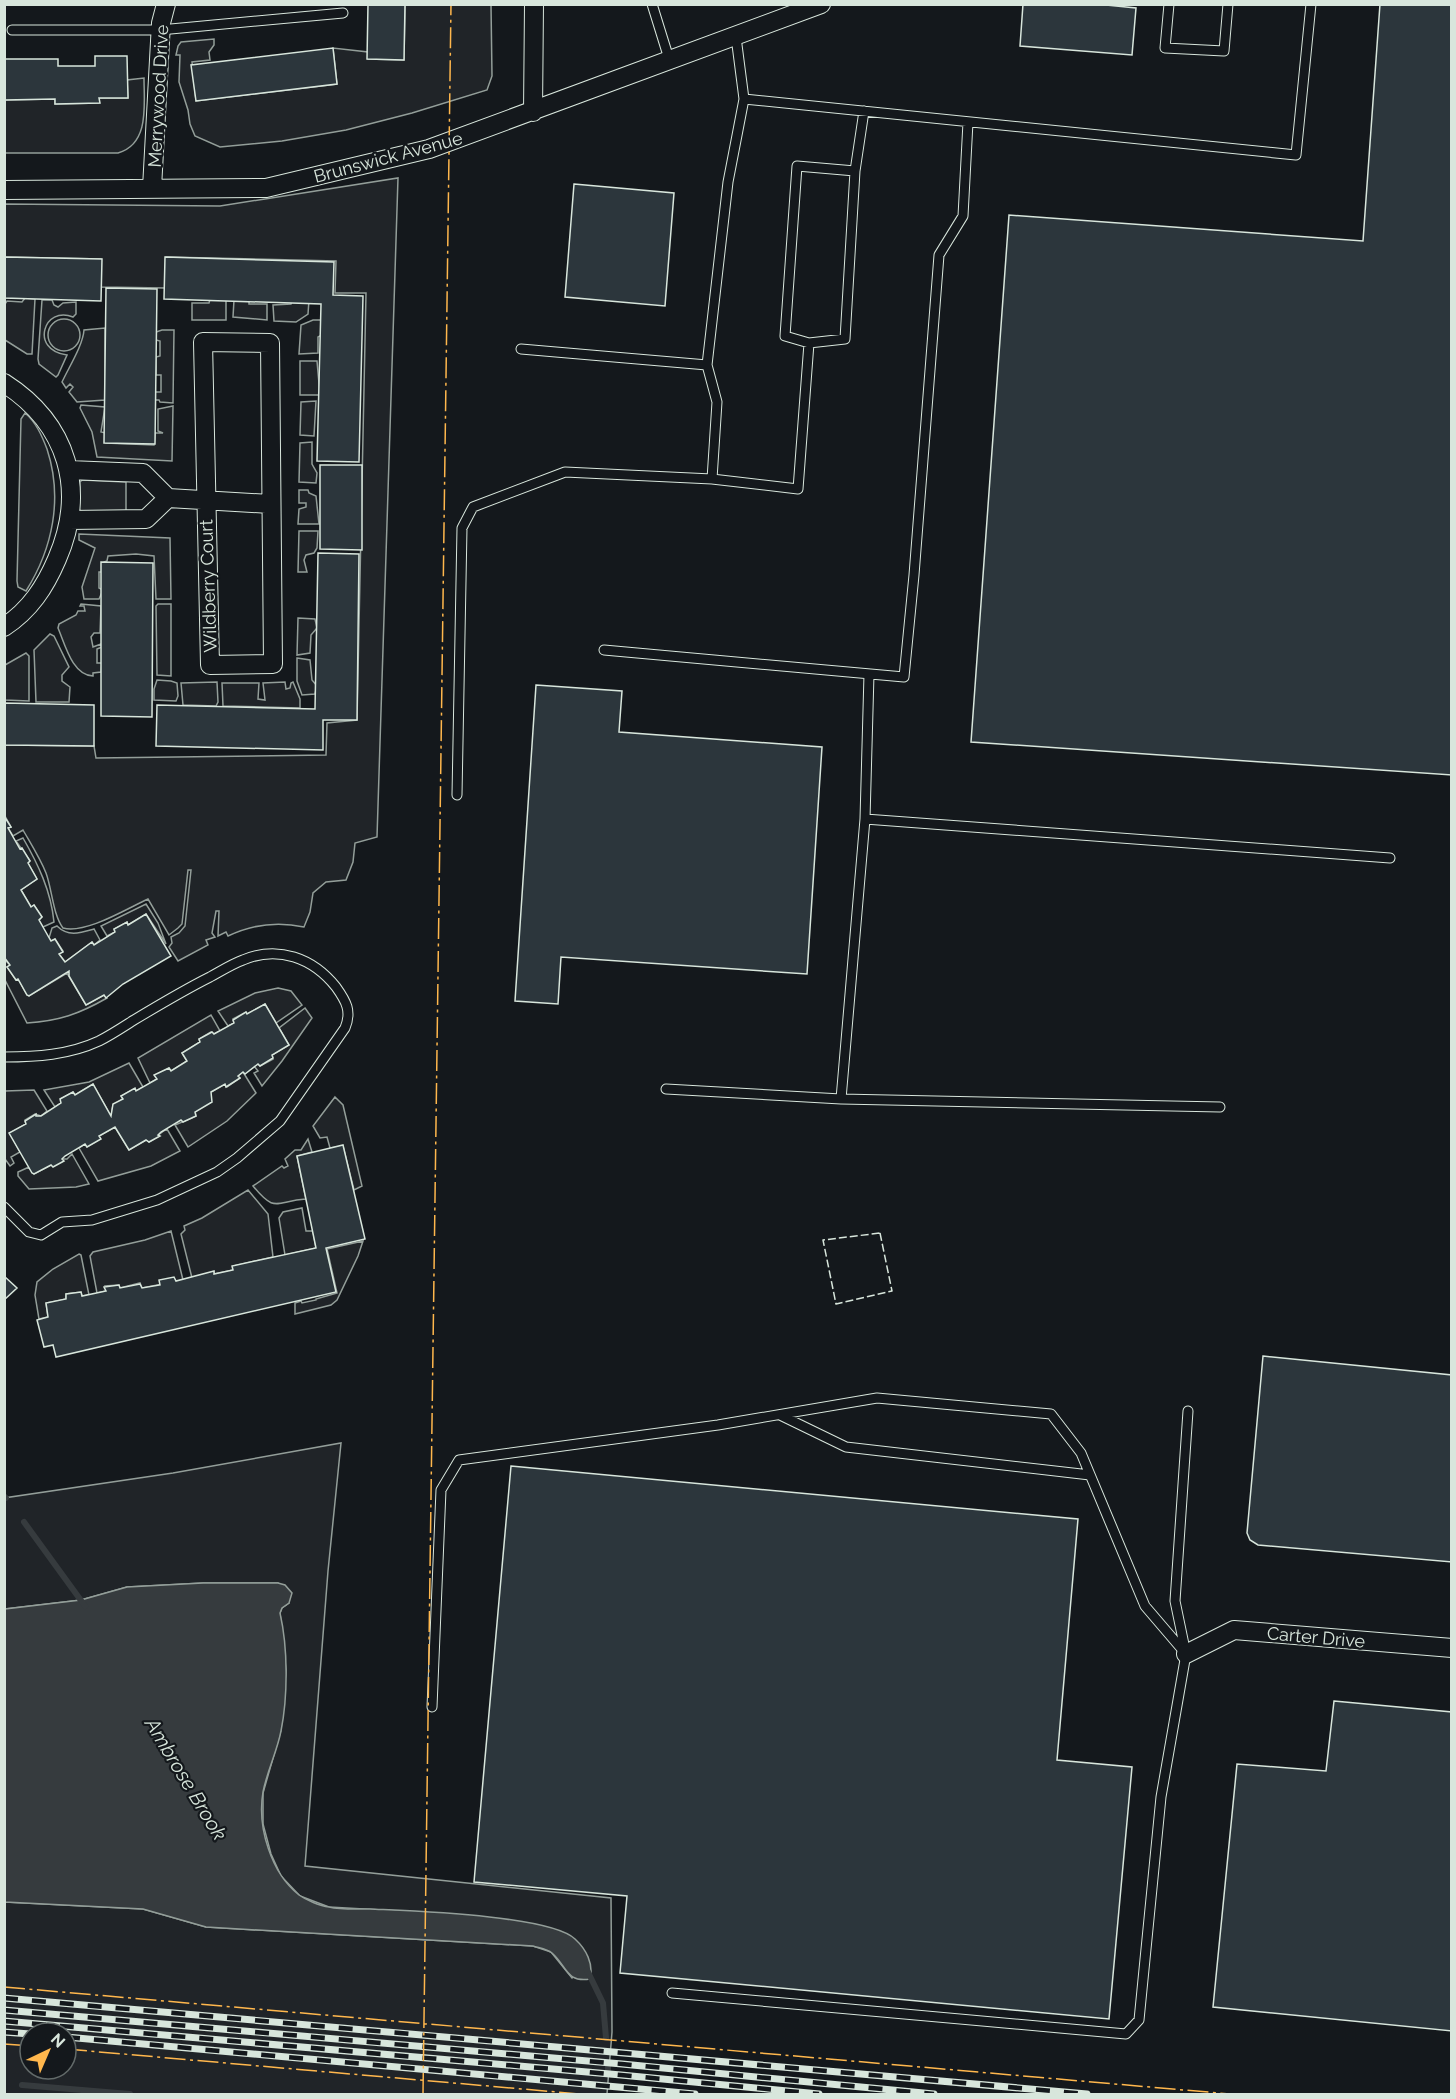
<svg xmlns="http://www.w3.org/2000/svg" width="1456" height="2099" viewBox="0 0 1456 2099" font-family="Raleway,sans-serif">
	<style>
		.green { fill: #202428; stroke: #939e99; stroke-width: 1.5; fill-rule: evenodd }
		.water { fill: #363b3e; stroke: #939e99; stroke-width: 1.5 }
		.lines { fill: none; stroke-linecap: round; stroke-linejoin: round }
		.stream { stroke: #363b3e; stroke-width: 6 }
		.building { fill: #2c363c; stroke: #d8e6dc; stroke-width: 1.5 }
		.service-casing { stroke: #d8e6dc; stroke-width: 11 }
		.minor-casing { stroke: #d8e6dc; stroke-width: 20 }
		.service { stroke: #14181c; stroke-width: 9 }
		.minor { stroke: #14181c; stroke-width: 18 }
		.rail-casing { stroke: #d8e6dc; stroke-width: 7 }
		.rail { stroke: #14181c; stroke-width: 4.5; stroke-dasharray: 14; stroke-linecap: butt }
		.fence { stroke: #d8e6dc; stroke-width: 1.5; stroke-dasharray: 8 3; stroke-linecap: butt }
		.power { stroke: #ffb74d; stroke-width: 1.5; stroke-dasharray: 21 4.5 3 4.5; stroke-linecap: butt }
		.labels { text-anchor: middle; dominant-baseline: central; stroke-width: 4.5; stroke-linejoin: round; paint-order: stroke }
		.street-label { font-size: 18px; fill: #d8e6dc; stroke: #14181c }
		.water-label { font-size: 20px; font-style: italic; fill: #d8e6dc; stroke: #14181c }
	</style>
	<rect width="100%" height="100%" fill="#14181c"/>
	<!-- green -->
	<path class="green" d="M 405,5 L 491,5 L 492,76 L 487,90 L 412,113 L 346,130 L 282,141 L 220,147 L 195,136 L 190,124 L 188,110 L 179,82 L 180,55 L 176,55 L 178,46 L 181,42 L 214,39 L 214,45 L 209,52 L 210,60 L 192,62 L 196,101 L 337,84 L 333,48 L 368,52 L 368,59 L 404,60 Z
		M 144,78 C 144,104 150,144 118,153 L 5,153 L 4,100 L 55,99 L 55,104 L 99,103 L 99,98 L 128,98 L 127,80 Z
		M 398,178 L 377,837 L 355,843 L 353,862 L 346,880 L 326,882 L 313,893 L 310,912 L 304,927 C 277,921 253,924 228,936 L 226,932 L 218,936 L 219,911 L 216,911 L 212,933 L 215,937 L 206,940 L 208,945 L 178,961 L 169,947 L 172,943 L 171,937 L 179,933 L 185,926 L 191,870 L 188,870 L 182,924 L 178,928 L 169,935 L 148,899 C 126,909 86,934 63,928 C 53,915 52,889 46,873 C 40,858 31,844 23,830 L 13,836 L 8,828 L 11,827 L 5,816 L 5,745 L 94,746 L 96,758 L 326,755 L 327,723 L 357,720 L 366,293 L 335,293 L 336,261 L 166,257 L 165,288 L 101,287 L 101,259 L 5,257 L 5,204 L 220,206 Z
		M 25,298 L 35,299 L 32,354 L 27,354 L 5,340 L 5,304 L 7,301 L 22,302 Z
		M 210,299 L 226,299 L 226,320 L 192,320 L 192,303 L 209,303 Z
		M 42,300 L 52,300 L 54,305 L 58,307 L 63,303 L 76,302 L 76,314 L 73,317 C 44,305 29,350 67,355 L 58,375 L 56,377 L 39,364 L 38,359 Z
		M 234,300 L 249,300 L 249,304 L 267,304 L 267,320 L 233,317 Z
		M 292,300 L 309,300 L 308,314 L 296,322 L 274,321 L 273,305 L 291,304 Z
		M48 335a16 16 0 1 1 32 0a16 16 0 1 1-32 0Z
		M 313,320 L 322,320 L 322,335 L 318,337 L 318,353 L 299,354 L 301,325 Z
		M 105,328 L 105,400 L 77,402 L 69,392 L 73,387 L 70,384 L 66,388 L 62,382 C 69,367 83,345 84,330 Z
		M 162,330 L 174,330 L 173,403 L 160,402 L 159,400 L 155,400 L 155,392 L 161,392 L 161,375 L 156,375 L 156,357 L 160,356 L 160,341 L 156,340 L 156,332 Z
		M 300,361 L 317,361 L 320,395 L 300,395 Z
		M 316,401 L 314,436 L 300,435 L 301,402 Z
		M 81,405 L 105,407 L 101,432 L 106,433 L 106,443 L 154,445 L 155,433 L 163,433 L 158,431 L 158,409 L 173,406 L 172,461 L 97,457 L 92,432 L 80,408 Z
		M 25,413 C 36,422 42,436 47,449 C 63,498 53,548 26,591 L 18,587 L 17,581 L 21,419 Z
		M 312,442 L 312,464 L 317,473 L 316,483 L 299,482 L 300,443 Z
		M 82,480 L 126,482 L 126,512 L 81,512 L 79,509 L 80,482 Z
		M 299,490 L 308,490 L 309,493 L 316,496 L 319,524 L 298,524 L 299,509 L 306,507 L 306,503 L 299,503 Z
		M 299,531 L 318,531 L 317,548 L 314,553 L 306,555 L 304,560 L 307,572 L 298,572 Z
		M 79,534 L 170,538 L 171,599 L 156,599 L 154,556 L 136,554 L 108,556 L 107,561 L 104,562 L 103,572 L 99,572 L 99,588 L 103,590 L 99,599 L 84,599 L 82,587 L 95,548 L 79,540 Z
		M 81,604 L 101,606 L 100,633 L 94,633 L 91,637 L 93,647 L 101,644 L 102,647 L 97,649 L 97,663 L 102,663 L 101,672 L 93,673 L 93,676 C 72,675 65,644 58,628 L 59,624 L 76,615 L 78,611 L 85,611 L 84,606 L 80,606 Z
		M 158,604 L 171,604 L 171,676 L 157,675 L 156,606 Z
		M 298,618 L 315,619 L 317,628 L 311,635 L 310,653 L 297,655 Z
		M 50,634 L 54,636 L 69,667 L 62,675 L 62,681 L 70,687 L 69,702 L 36,702 L 34,650 Z
		M 26,653 L 29,656 L 29,701 L 5,700 L 5,665 Z
		M 297,658 L 310,660 L 312,680 L 317,686 L 315,694 L 302,695 L 297,681 Z
		M 157,680 L 171,681 L 177,683 L 178,696 L 176,701 L 154,700 L 154,689 Z
		M 217,682 L 218,702 L 216,706 L 183,705 L 181,683 Z
		M 285,682 L 286,689 L 290,688 L 291,683 L 293,682 L 300,699 L 300,708 L 223,706 L 222,683 L 259,683 L 258,699 L 265,700 L 263,683 Z
		M 23,838 C 38,864 51,891 54,922 L 43,927 L 39,920 L 42,917 L 34,905 L 31,907 L 21,890 L 37,879 L 28,863 L 30,861 L 16,841 Z
		M 146,904 L 158,923 L 166,944 L 146,914 L 128,925 L 127,922 L 114,929 L 115,932 L 107,936 L 101,926 Z
		M 57,926 C 68,937 80,933 94,929 L 100,940 L 94,945 L 92,942 L 65,962 L 59,954 L 63,951 L 55,939 L 51,941 L 49,938 L 52,928 Z
		M 4,959 L 10,965 L 7,967 L 16,980 L 18,979 L 27,995 L 29,996 L 67,973 L 86,1005 L 104,995 L 107,998 C 79,1014 59,1021 27,1023 L 5,980 Z
		M 278,988 L 291,991 L 302,1005 L 276,1023 L 265,1004 L 247,1014 L 246,1012 L 233,1019 L 234,1023 L 228,1026 L 218,1011 L 255,993 Z
		M 305,1008 L 312,1018 L 282,1061 L 262,1086 L 254,1073 L 258,1071 L 254,1066 L 258,1064 L 260,1066 L 273,1059 L 272,1055 L 289,1045 L 279,1028 Z
		M 211,1015 L 220,1031 L 214,1034 L 211,1032 L 199,1039 L 200,1042 L 182,1053 L 187,1061 L 171,1071 L 169,1068 L 155,1075 L 157,1079 L 150,1083 L 138,1058 Z
		M 129,1063 L 143,1087 L 136,1091 L 134,1089 L 121,1096 L 123,1099 L 113,1105 L 111,1116 L 93,1084 L 75,1095 L 73,1092 L 61,1099 L 61,1103 L 55,1107 L 44,1090 L 89,1082 Z
		M 243,1072 L 256,1093 L 227,1121 L 188,1147 L 175,1125 L 196,1116 L 195,1112 L 211,1092 L 225,1084 L 227,1087 L 240,1078 L 238,1076 Z
		M 34,1090 L 47,1111 L 41,1116 L 35,1114 L 25,1120 L 26,1124 L 10,1133 L 20,1152 L 11,1157 L 14,1163 L 10,1166 L 5,1159 L 5,1091 Z
		M 335,1097 L 343,1105 L 362,1186 L 354,1190 L 343,1146 L 330,1148 L 327,1137 L 320,1138 L 313,1126 Z
		M 115,1127 L 129,1150 L 146,1140 L 149,1142 C 157,1138 158,1133 167,1129 L 180,1151 L 151,1166 L 98,1181 L 79,1148 L 85,1144 L 87,1147 L 100,1139 L 99,1136 Z
		M 308,1139 L 312,1152 L 297,1156 L 306,1199 C 275,1201 276,1214 253,1186 L 282,1166 L 284,1168 L 288,1166 L 285,1159 L 295,1150 L 301,1150 Z
		M 72,1154 L 89,1184 L 76,1187 L 29,1189 L 18,1176 L 18,1172 L 29,1167 L 34,1174 L 51,1165 L 63,1161 L 62,1159 L 67,1159 Z
		M 248,1190 L 268,1214 L 273,1257 L 233,1266 L 233,1270 L 214,1274 L 214,1272 L 192,1278 L 181,1234 L 185,1230 L 184,1226 L 202,1218 Z
		M 302,1208 L 306,1231 L 313,1231 L 316,1248 L 285,1255 L 279,1218 L 283,1212 Z
		M 171,1231 L 183,1280 L 142,1288 L 140,1283 L 120,1288 L 119,1285 L 105,1286 L 106,1291 L 97,1293 L 90,1256 L 93,1252 L 145,1240 Z
		M 363,1241 L 358,1256 L 337,1300 L 331,1305 L 295,1314 L 295,1303 L 301,1301 L 302,1303 L 316,1300 L 316,1299 L 337,1293 L 327,1249 Z
		M 79,1254 L 81,1255 L 89,1295 L 82,1296 L 81,1292 L 66,1294 L 66,1299 L 46,1303 L 48,1317 L 39,1319 L 35,1295 L 37,1282 L 53,1269 Z
		M 341,1443 L 328,1571 L 305,1866 L 611,1898 L 612,2032 L 607,2094 L 5,2094 L 5,1902 L 143,1909 L 206,1927 L 533,1946 L 551,1952 L 572,1978 L 586,1954 L 434,1913 L 329,1907 L 300,1896 L 281,1876 L 271,1854 L 263,1824 L 263,1793 L 281,1730 L 286,1670 L 280,1613 L 282,1608 L 289,1603 L 278,1583 L 203,1583 L 127,1587 L 81,1600 L 5,1609 L 4,1498 L 173,1473 ZM 30,2033 L 66,2033 L 66,2069 L 30,2069 Z"/>
	<!-- water -->
	<path class="water" d="M 203,1583 L 278,1583 L 285,1585 L 292,1593 L 289,1603 L 282,1608 L 280,1613 C 288,1648 288,1696 281,1731 C 277,1752 267,1771 263,1792 C 257,1827 271,1873 299,1895 C 306,1900 320,1906 329,1907 C 341,1910 357,1909 370,1909 C 409,1911 549,1915 575,1939 C 586,1949 594,1964 590,1979 C 566,1983 567,1966 552,1953 C 547,1949 539,1948 533,1946 L 206,1927 L 143,1909 L 5,1902 L 5,1609 L 81,1600 L 127,1587 Z"/>
	<g class="lines">
		<!-- stream -->
		<path class="stream" d="M 4,1496 L 6,1498
			M 24,1522 L 85,1606
			M 587,1970 L 603,2003 L 606,2038
			M 608,2065 L 608,2072
			M 22,2085 L 130,2094"/>
	</g>
	<!-- building -->
	<path class="building" d="M 368,4 L 405,4 L 404,60 L 367,59 Z
		M 1023,4 L 1096,4 L 1136,8 L 1132,55 L 1020,46 Z
		M 1380,4 L 1452,4 L 1452,775 L 971,742 L 1009,215 L 1363,241 Z
		M 333,48 L 337,84 L 196,101 L 191,65 Z
		M 95,56 L 127,56 L 128,98 L 99,98 L 100,103 L 55,104 L 55,99 L 4,100 L 4,59 L 58,59 L 58,66 L 95,66 Z
		M 574,184 L 674,193 L 665,306 L 565,297 Z
		M 4,257 L 102,259 L 101,301 L 4,298 Z
		M 165,257 L 334,262 L 333,295 L 363,296 L 359,462 L 317,461 L 321,304 L 164,299 Z
		M 106,288 L 157,289 L 155,444 L 104,443 Z
		M 320,465 L 362,465 L 362,550 L 320,549 Z
		M 318,553 L 359,554 L 357,720 L 323,720 L 323,750 L 156,746 L 157,705 L 315,709 Z
		M 101,562 L 153,563 L 152,717 L 101,716 Z
		M 536,685 L 622,691 L 619,732 L 822,747 L 807,974 L 561,957 L 558,1004 L 515,1001 Z
		M 4,703 L 94,705 L 94,746 L 4,745 Z
		M 4,816 L 11,827 L 8,828 L 20,849 L 22,848 L 30,861 L 28,863 L 37,879 L 21,890 L 31,907 L 34,905 L 42,917 L 39,920 L 51,941 L 55,939 L 63,952 L 59,954 L 65,962 L 92,942 L 94,945 L 115,932 L 114,929 L 127,922 L 128,925 L 146,914 L 171,956 L 123,984 L 106,998 L 104,995 L 86,1005 L 69,976 L 69,971 L 29,996 L 27,995 L 18,979 L 16,980 L 7,967 L 10,965 L 4,957 Z
		M 265,1004 L 289,1045 L 272,1055 L 273,1058 L 260,1066 L 258,1064 L 245,1074 L 243,1072 L 238,1076 L 240,1078 L 226,1087 L 225,1084 L 211,1092 L 212,1102 L 195,1112 L 196,1116 L 183,1122 L 181,1120 L 161,1132 L 158,1135 L 160,1136 L 149,1142 L 146,1140 L 129,1150 L 115,1127 L 99,1136 L 101,1139 L 87,1147 L 85,1144 L 65,1156 L 62,1159 L 64,1161 L 53,1167 L 51,1165 L 34,1174 L 32,1173 L 9,1133 L 26,1124 L 25,1121 L 36,1114 L 36,1116 L 41,1116 L 61,1103 L 60,1099 L 73,1092 L 75,1095 L 93,1084 L 111,1116 L 113,1104 L 123,1099 L 121,1096 L 135,1088 L 136,1091 L 157,1079 L 154,1075 L 169,1068 L 171,1071 L 187,1061 L 182,1053 L 200,1042 L 199,1039 L 212,1032 L 214,1034 L 234,1023 L 233,1020 L 246,1012 L 247,1014 Z
		M 343,1145 L 365,1239 L 326,1248 L 336,1292 L 56,1357 L 53,1345 L 44,1347 L 37,1320 L 48,1317 L 46,1303 L 66,1299 L 66,1294 L 81,1292 L 82,1296 L 106,1291 L 104,1287 L 119,1285 L 120,1288 L 140,1284 L 142,1288 L 160,1285 L 159,1280 L 174,1277 L 176,1281 L 214,1271 L 214,1274 L 233,1270 L 232,1266 L 316,1248 L 297,1156 Z
		M 4,1276 L 17,1288 L 4,1300 Z
		M 1263,1356 L 1452,1375 L 1452,1562 L 1258,1545 L 1250,1540 L 1247,1533 Z
		M 511,1466 L 1078,1519 L 1057,1760 L 1132,1767 L 1109,2019 L 620,1973 L 627,1896 L 474,1882 Z
		M 1334,1701 L 1452,1712 L 1452,2031 L 1213,2007 L 1237,1764 L 1326,1771 Z"/>
	<g class="lines">
		<!-- service casing -->
		<g class="service-casing">
			<path id="service" d="M 652,4 L 670,62
				M 1169,4 L 1165,48 L 1224,51 L 1228,4
				M 12,30 L 160,30 L 343,13
				M 744,99 L 1296,155 L 1311,4
				M 809,343 L 785,336 L 797,166 L 855,171
				M 521,349 L 707,365 L 728,182 L 744,99 L 736,37
				M 712,479 L 798,489 L 809,343 L 845,339 L 855,171 L 864,111
				M 604,650 L 904,677 L 914,575 L 939,255 L 963,216 L 968,122
				M 869,674 L 865,819 L 1390,858
				M 457,795 L 462,528 L 473,507 L 565,472 L 712,479 L 717,402 L 707,365
				M 4,1057 C 36,1057 69,1055 99,1041 C 111,1035 123,1027 134,1020 C 159,1005 184,990 210,977 C 221,971 232,964 243,960 C 278,945 313,958 336,987 C 346,1001 352,1011 345,1028 L 280,1121 L 237,1158 L 217,1172 L 157,1200 L 92,1220 L 62,1222 L 41,1235 L 29,1232 L 4,1207
				M 666,1089 L 841,1099 L 865,819
				M 841,1099 L 1220,1107
				M 780,1415 L 846,1447 L 1090,1475
				M 432,1707 L 441,1490 L 459,1460 L 718,1425 L 877,1398 L 1051,1414 L 1081,1453 L 1145,1606 L 1186,1654
				M 672,1993 L 1126,2034 L 1139,2020 L 1161,1797 L 1186,1654 L 1175,1601 L 1188,1411"/>
		</g>
		<!-- minor casing -->
		<g class="minor-casing">
			<path id="minor" d="M 533,112 L 534,4
				M 152,188 L 161,23 L 166,4
				M 4,190 L 266,188 L 429,149 L 821,4
				M 203,342 L 270,343 L 273,664 L 210,665 Z
				M 4,383 C 68,424 87,490 57,559 C 45,587 30,610 4,627
				M 69,470 L 143,473 L 168,498 L 270,504
				M 69,520 L 146,519 L 168,498
				M 1186,1654 L 1234,1630 L 1452,1648"/>
		</g>
		<!-- service -->
		<use href="#service" class="service"/>
		<!-- minor -->
		<use href="#minor" class="minor"/>
		<!-- rail casing -->
		<g class="rail-casing">
			<path id="rail" d="M 4,1998 L 1087,2094
				M 4,2010 L 622,2064 L 934,2094
				M 4,2021 L 621,2075 L 819,2094
				M 4,2032 L 30,2034
				M 66,2037 L 695,2094"/>
		</g>
		<!-- rail -->
		<use href="#rail" class="rail"/>
		<!-- fence -->
		<path class="fence" d="M 880,1233 L 892,1291 L 836,1304 L 823,1240 Z"/>
		<!-- power -->
		<path class="power" d="M 4,1987 L 1230,2094
			M 4,2044 L 30,2046
			M 66,2049 L 579,2094
			M 423,2094 L 451,4"/>
	</g>
	<g class="labels">
		<!-- street labels -->
		<g class="street-label">
			<text transform="translate(158 96) rotate(-87)">Merrywood Drive</text>
			<text transform="translate(388 157) rotate(-15)">Brunswick Avenue</text>
			<text transform="translate(208 586) rotate(-92)">Wildberry Court</text>
			<text transform="translate(1316 1637) rotate(5)">Carter Drive</text>
		</g>
		<!-- water labels -->
		<g class="water-label">
			<text transform="translate(186 1779) rotate(59)">Ambrose Brook</text>
		</g>
	</g>
	<!-- border -->
	<rect width="1456" height="2099" fill="none" stroke="#d8e6dc" stroke-width="12"/>
	<!-- north arrow -->
	<g transform="translate(48 2051) rotate(44)"><circle r="28" fill="#14181c" stroke="#626a69" stroke-width="1.5"/>
	<path d="M0-4.5L10 22L0 15L-10 22Z" fill="#ffb74d"/>
	<text y="-9" font-size="16" font-weight="bold" text-anchor="middle" fill="#d8e6dc">N</text>
	</g>
</svg>
